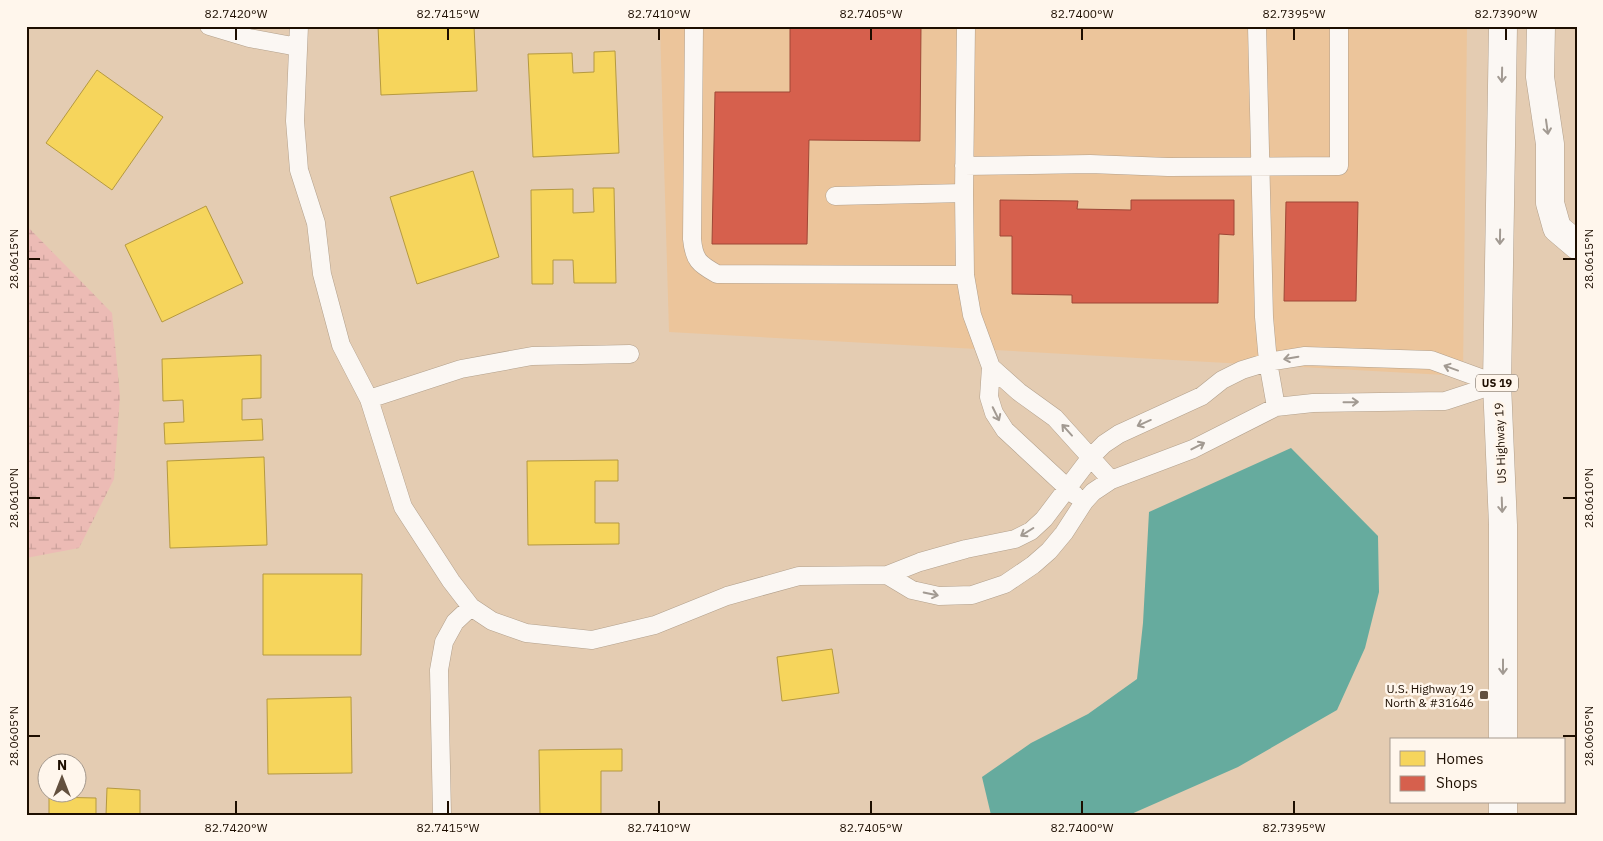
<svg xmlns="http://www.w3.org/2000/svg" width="1603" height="841" viewBox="0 0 1603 841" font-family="'IBM Plex Sans',sans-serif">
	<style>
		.built { fill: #ecc59b }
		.wetland { fill: url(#wetland-marsh) }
		.water { fill: #66ab9e }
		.homes { fill: #f6d55c; stroke: #b59940 }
		.shops { fill: #d6604d; stroke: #9e4736 }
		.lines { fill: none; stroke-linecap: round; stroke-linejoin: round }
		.lane-casing { stroke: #b2a08c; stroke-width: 19 }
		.highway-casing { stroke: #b2a08c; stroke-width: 29 }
		.lane { stroke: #fbf7f3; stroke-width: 18 }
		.highway { stroke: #fbf7f3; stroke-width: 28 }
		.oneway { stroke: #a29a92 }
		.ticks { fill: none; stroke: #1d0e00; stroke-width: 2 }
		.poi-dot { fill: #63503e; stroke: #fff6ec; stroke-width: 2 }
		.labels { text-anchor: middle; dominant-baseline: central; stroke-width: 5; stroke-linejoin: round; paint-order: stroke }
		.shield { fill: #fff6ec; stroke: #615447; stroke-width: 1 }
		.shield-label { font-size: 11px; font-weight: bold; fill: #1d0e00 }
		.street-label { font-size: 12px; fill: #1d0e00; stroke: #fff6ec }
		.poi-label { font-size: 12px; fill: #1d0e00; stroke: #fff6ec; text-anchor: end }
		.neatline { fill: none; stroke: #1d0e00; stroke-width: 2 }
		.ticks-label { font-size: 12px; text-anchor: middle; fill: #1d0e00 }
	</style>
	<defs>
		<pattern id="wetland-marsh" width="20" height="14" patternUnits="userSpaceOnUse" patternTransform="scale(1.25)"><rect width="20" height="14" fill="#ecbbb5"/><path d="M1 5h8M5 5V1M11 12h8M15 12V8" fill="none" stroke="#caa09a"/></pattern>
	</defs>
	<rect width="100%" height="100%" fill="#e4ccb2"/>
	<!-- built -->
	<path class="built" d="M 660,26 L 1467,26 L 1463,376 L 669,332 Z"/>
	<!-- wetland -->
	<path class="wetland" d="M 26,225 L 112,313 L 120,396 L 114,479 L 79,548 L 26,558 Z"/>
	<!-- water -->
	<path class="water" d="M 1291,448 L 1378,536 L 1379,592 L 1365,648 L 1337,710 L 1238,767 L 1129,815 L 991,815 L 982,777 L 1031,743 L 1088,714 L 1137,679 L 1143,623 L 1149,512 Z"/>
	<!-- homes -->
	<path class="homes" d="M 378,26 L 474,26 L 477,91 L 381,95 Z
		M 615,51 L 619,153 L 533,157 L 528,54 L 572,53 L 573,73 L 594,72 L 594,52 Z
		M 97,70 L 163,117 L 112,190 L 46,143 Z
		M 473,171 L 499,257 L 417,284 L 390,197 Z
		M 593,188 L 614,188 L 616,283 L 574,283 L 573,260 L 553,260 L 553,284 L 532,284 L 531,190 L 573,189 L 573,213 L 594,212 Z
		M 206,206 L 243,283 L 162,322 L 125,245 Z
		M 261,355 L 261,398 L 242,399 L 242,420 L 262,419 L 263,440 L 165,444 L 164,423 L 184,422 L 183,400 L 163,401 L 162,359 Z
		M 264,457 L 267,545 L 170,548 L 167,461 Z
		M 618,460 L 618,481 L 595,481 L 595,523 L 619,523 L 619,544 L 528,545 L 527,461 Z
		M 263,574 L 362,574 L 361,655 L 263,655 Z
		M 832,649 L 839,693 L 782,701 L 777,657 Z
		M 351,697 L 352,773 L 268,774 L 267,699 Z
		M 622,749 L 622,771 L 601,771 L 601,815 L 540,815 L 539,750 Z
		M 107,788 L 140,790 L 140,815 L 106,815 Z
		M 49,797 L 96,798 L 96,815 L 49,815 Z"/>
	<!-- shops -->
	<path class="shops" d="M 790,26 L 921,26 L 920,141 L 809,140 L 807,244 L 712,244 L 715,92 L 790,92 Z
		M 1000,200 L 1078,201 L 1077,209 L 1131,210 L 1131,200 L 1234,200 L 1234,235 L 1219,234 L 1218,303 L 1072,303 L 1072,295 L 1012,294 L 1012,236 L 1000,236 Z
		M 1286,202 L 1358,202 L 1356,301 L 1284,301 Z"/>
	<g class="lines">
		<!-- lane casing -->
		<g class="lane-casing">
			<path id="lane" d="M 209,26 L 249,38 L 298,47
				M 299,26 L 295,121 L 299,170 L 316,223 L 322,274 L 341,345 L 369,399 L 403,507 L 451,581 L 471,607 L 492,621 L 526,633 L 592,640 L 655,625 L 727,596 L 799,576 L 887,575 L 920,562 L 966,549 L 1015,539 L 1031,531 L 1044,519 L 1091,457 L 1104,444 L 1119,434 L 1202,396 L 1222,380 L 1242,370 L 1268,362 L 1305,356 L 1431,360 L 1497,384
				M 694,26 L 692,239 C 694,260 699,264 717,274 L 965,275
				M 966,26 L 964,193 L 965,275 L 972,315 L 991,367 L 989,397 L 994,413 L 1005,430 L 1075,495
				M 1257,26 L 1264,317 L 1268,362 L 1276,407
				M 964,166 L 1090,164 L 1168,167 L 1339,166 L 1339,26
				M 835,196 L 964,193
				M 991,367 L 1019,392 L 1055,418 L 1111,480
				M 369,399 L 461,369 L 532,356 L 630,354
				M 887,575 L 912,590 L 939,596 L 972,595 L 1005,584 L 1033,565 L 1049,551 L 1064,533 L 1084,502 L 1093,492 L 1111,480 L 1193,449 L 1276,407 L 1313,403 L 1445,401 L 1497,384
				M 442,815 L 439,670 L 444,642 L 455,622 L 471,607"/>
		</g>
		<!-- highway casing -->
		<g class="highway-casing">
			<path id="highway" d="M 1503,26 L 1497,384 L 1503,525 L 1503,740
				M 1541,26 L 1540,77 L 1550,144 L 1550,203 L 1557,228 L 1577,245
				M 1503,815 L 1503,802"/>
		</g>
		<!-- lane -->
		<use href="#lane" class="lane"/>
		<!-- highway -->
		<use href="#highway" class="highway"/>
	</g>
	<!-- one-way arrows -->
	<defs><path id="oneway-shaft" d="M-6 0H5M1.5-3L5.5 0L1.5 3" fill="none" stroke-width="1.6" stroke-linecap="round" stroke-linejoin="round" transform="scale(1.25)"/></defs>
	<g class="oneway">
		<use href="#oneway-shaft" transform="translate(1502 75) rotate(91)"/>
		<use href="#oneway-shaft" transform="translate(1547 127) rotate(82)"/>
		<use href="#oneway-shaft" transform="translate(1500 237) rotate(91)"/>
		<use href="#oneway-shaft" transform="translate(1291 358) rotate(170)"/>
		<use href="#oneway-shaft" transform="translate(1451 368) rotate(-160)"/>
		<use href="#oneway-shaft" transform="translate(1351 402) rotate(-1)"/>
		<use href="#oneway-shaft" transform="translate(996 414) rotate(64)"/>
		<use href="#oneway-shaft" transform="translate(1144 423) rotate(156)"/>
		<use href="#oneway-shaft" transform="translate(1067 430) rotate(-132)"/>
		<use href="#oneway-shaft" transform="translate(1198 446) rotate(-27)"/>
		<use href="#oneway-shaft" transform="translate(1502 505) rotate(88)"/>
		<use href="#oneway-shaft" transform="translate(1027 532) rotate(148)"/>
		<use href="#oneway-shaft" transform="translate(931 594) rotate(12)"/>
		<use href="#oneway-shaft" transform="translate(1503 667) rotate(90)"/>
	</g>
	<!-- ticks -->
	<path class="ticks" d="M 236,28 L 236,40M 448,28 L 448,40M 659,28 L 659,40M 871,28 L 871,40M 1082,28 L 1082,40M 1294,28 L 1294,40M 1506,28 L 1506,40M 28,259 L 40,259M 1563,259 L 1576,259M 28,498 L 40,498M 1563,498 L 1576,498M 28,736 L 40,736M 1563,736 L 1576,736M 236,801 L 236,814M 448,801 L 448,814M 659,801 L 659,814M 871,801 L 871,814M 1082,801 L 1082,814M 1294,801 L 1294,814"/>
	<!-- markers -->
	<rect class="poi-dot" x="1479" y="690" width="10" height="10" rx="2.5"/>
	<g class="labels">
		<!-- shield labels -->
		<rect class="shield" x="1476" y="374.5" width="42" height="17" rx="4"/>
		<g class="shield-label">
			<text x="1497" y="383">US 19</text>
		</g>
		<!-- street labels -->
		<g class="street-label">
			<text transform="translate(1500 443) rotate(-92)">US Highway 19</text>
		</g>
		<!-- poi labels -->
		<g class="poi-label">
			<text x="1474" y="688">U.S. Highway 19<tspan x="1474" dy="14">North &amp; #31646</tspan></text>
		</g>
	</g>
	<!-- border -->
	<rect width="1603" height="841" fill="none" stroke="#fff6ec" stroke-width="55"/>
	<!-- legend -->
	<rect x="1390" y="738" width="175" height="65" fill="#fff6ec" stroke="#a5998e"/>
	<rect x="1400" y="751" width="25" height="15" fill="#f6d55c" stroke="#a5998e"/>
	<text x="1436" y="764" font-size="15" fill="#1d0e00">Homes</text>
	<rect x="1400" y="776" width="25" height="15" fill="#d6604d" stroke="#a5998e"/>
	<text x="1436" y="788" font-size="15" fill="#1d0e00">Shops</text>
	<!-- north arrow -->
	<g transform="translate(62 778)"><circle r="24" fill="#fff6ec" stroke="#a5998e"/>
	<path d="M0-4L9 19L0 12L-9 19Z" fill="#63503e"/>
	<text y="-8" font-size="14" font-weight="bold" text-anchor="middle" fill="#1d0e00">N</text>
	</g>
	<rect x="28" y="28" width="1548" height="786" class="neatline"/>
	<g class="ticks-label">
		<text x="236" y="18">82.7420°W</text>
		<text x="448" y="18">82.7415°W</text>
		<text x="659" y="18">82.7410°W</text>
		<text x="871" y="18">82.7405°W</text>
		<text x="1082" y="18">82.7400°W</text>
		<text x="1294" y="18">82.7395°W</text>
		<text x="1506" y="18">82.7390°W</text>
		<text transform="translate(14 259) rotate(-90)" y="4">28.0615°N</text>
		<text transform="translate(1589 259) rotate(-90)" y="4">28.0615°N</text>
		<text transform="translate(14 498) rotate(-90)" y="4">28.0610°N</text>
		<text transform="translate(1589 498) rotate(-90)" y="4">28.0610°N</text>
		<text transform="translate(14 736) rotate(-90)" y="4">28.0605°N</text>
		<text transform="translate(1589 736) rotate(-90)" y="4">28.0605°N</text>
		<text x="236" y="832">82.7420°W</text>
		<text x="448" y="832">82.7415°W</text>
		<text x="659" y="832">82.7410°W</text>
		<text x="871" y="832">82.7405°W</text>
		<text x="1082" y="832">82.7400°W</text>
		<text x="1294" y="832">82.7395°W</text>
	</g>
</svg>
